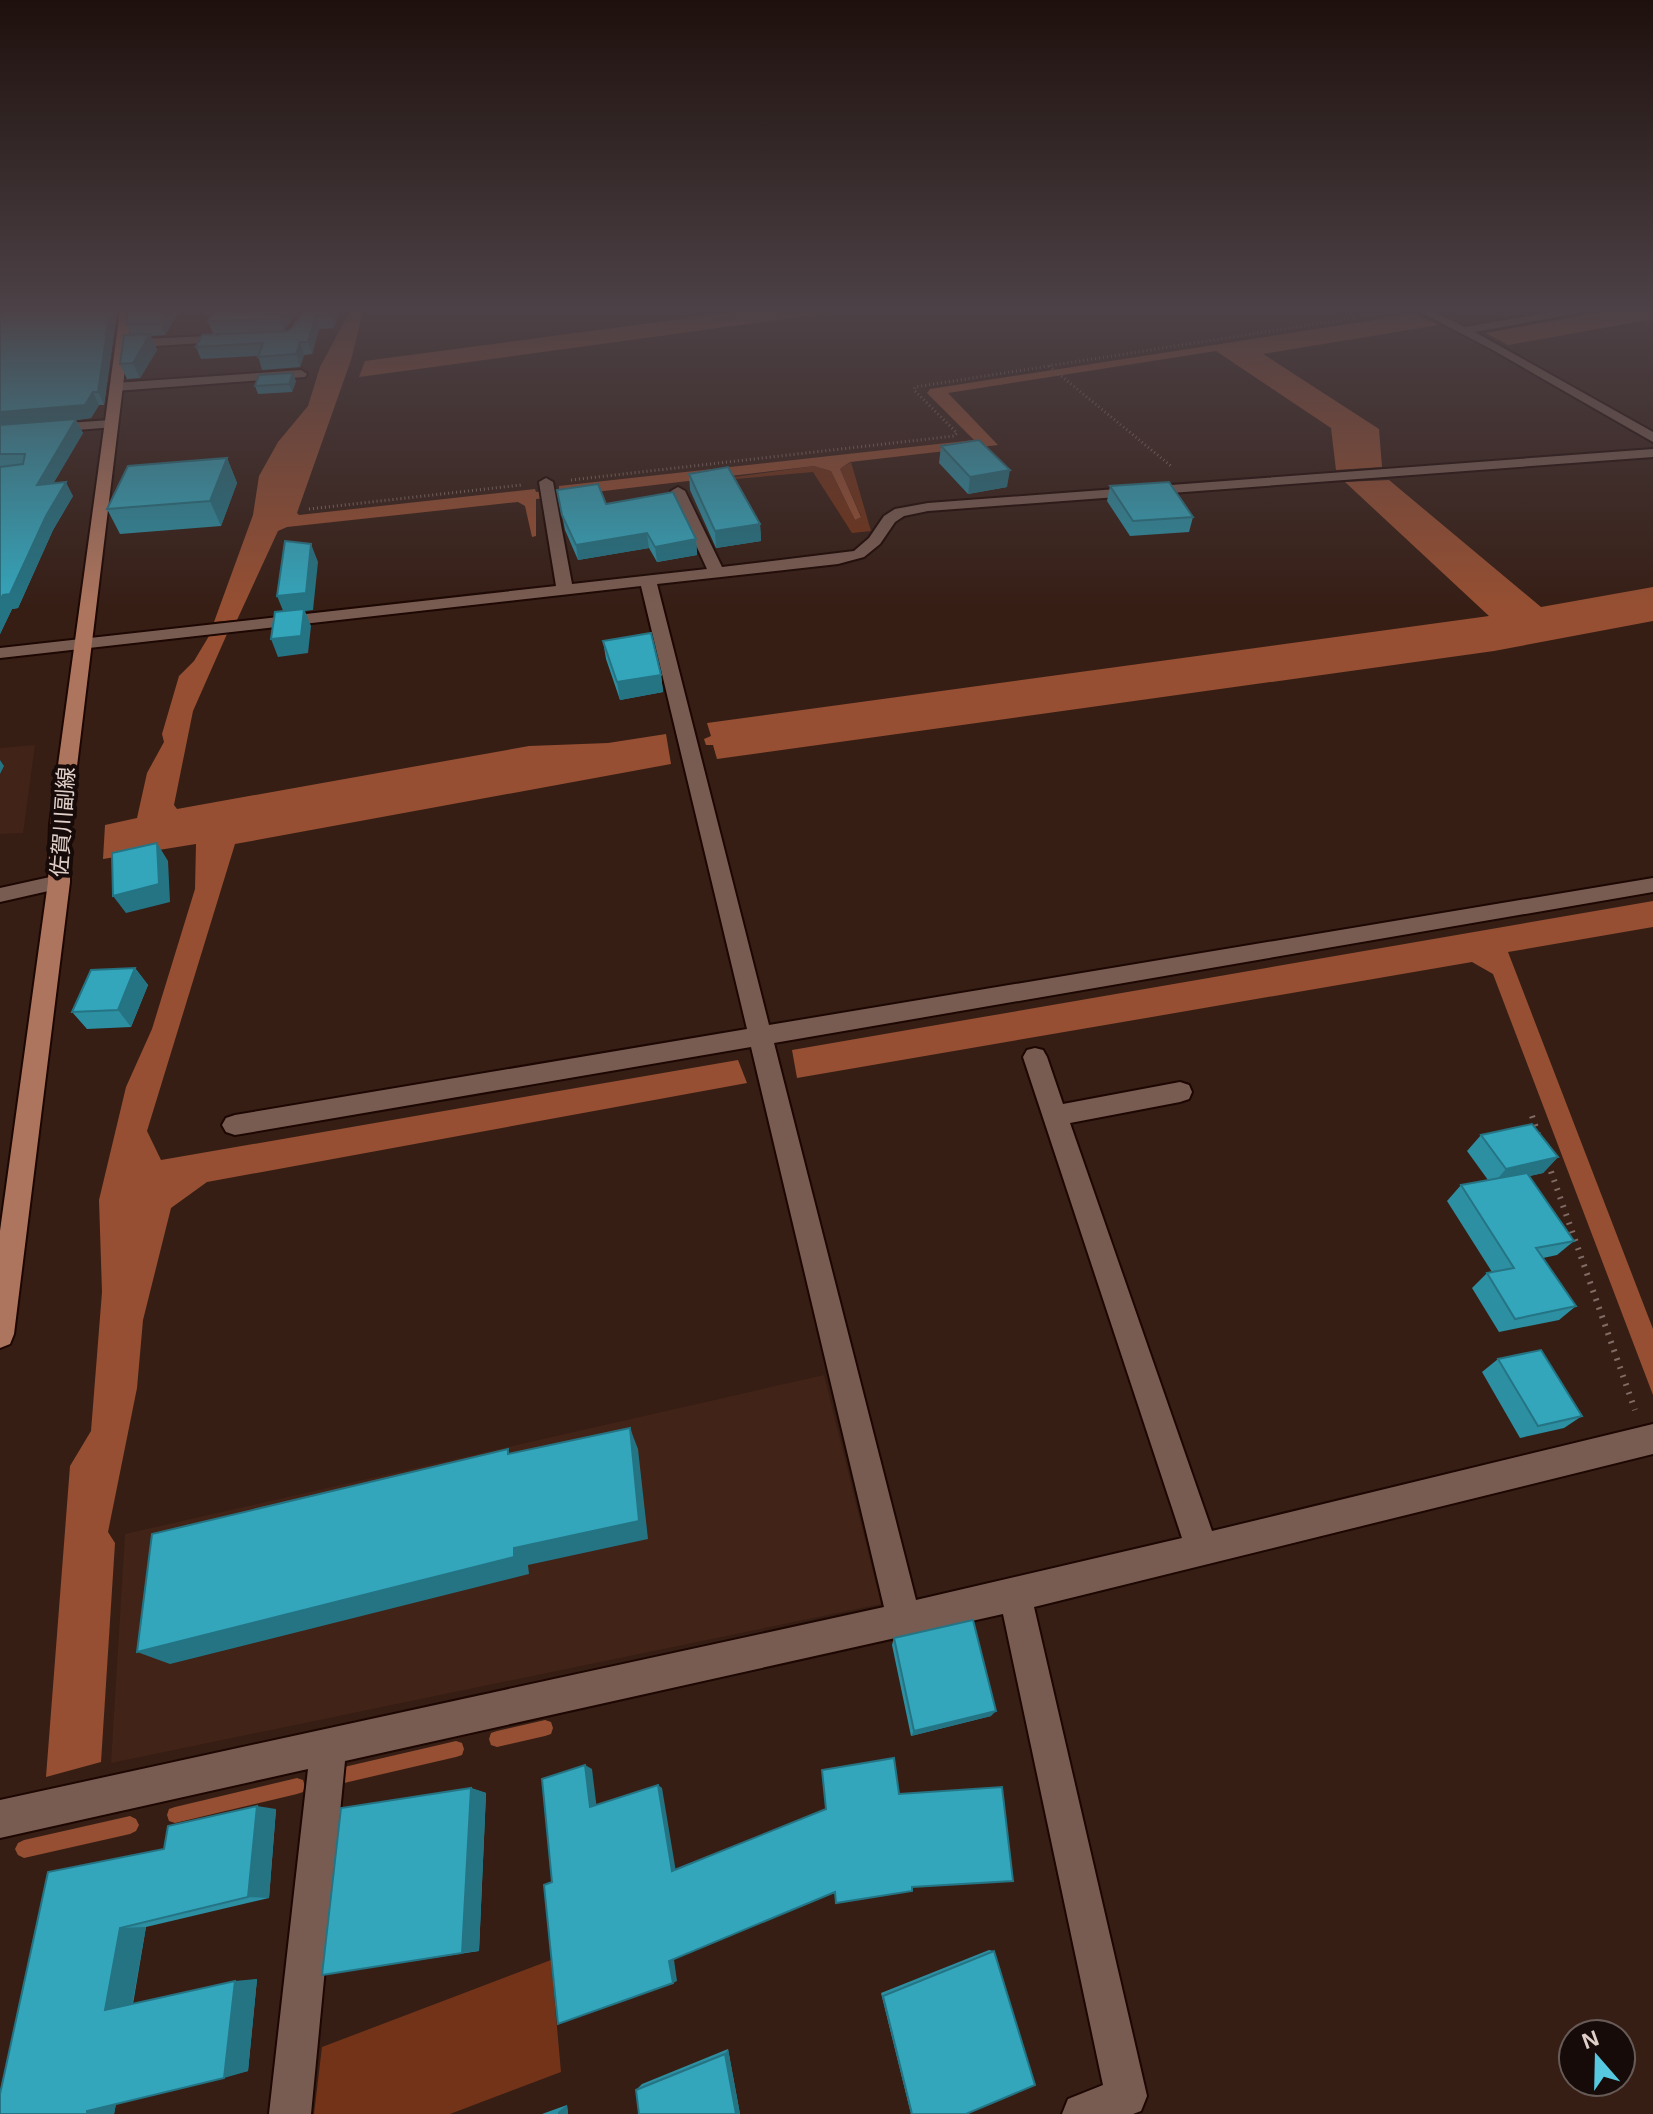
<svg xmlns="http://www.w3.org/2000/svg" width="1653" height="2114" viewBox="0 0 1653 2114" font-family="Arial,'Noto Sans JP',sans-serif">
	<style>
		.built { fill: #412317 }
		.green { fill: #723318 }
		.water { fill: #964f32 }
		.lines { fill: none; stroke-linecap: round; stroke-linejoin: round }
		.stream { fill: #964f32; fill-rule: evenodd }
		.minor-casing { stroke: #1d0702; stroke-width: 4 }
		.major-casing { stroke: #1d0702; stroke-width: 4 }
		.path-far1 { stroke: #816c65; stroke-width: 3; stroke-dasharray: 1 3; stroke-linecap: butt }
		.path { stroke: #816c65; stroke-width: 6; stroke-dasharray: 2 7; stroke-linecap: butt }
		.minor { fill: #795c51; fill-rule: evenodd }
		.major { fill: #ad755e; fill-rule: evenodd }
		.wall { fill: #2d8fa2 }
		.shaded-wall { fill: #247484 }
		.building { fill: #34a6bc; stroke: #247484; stroke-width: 2 }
		.labels { text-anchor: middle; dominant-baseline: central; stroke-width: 8; stroke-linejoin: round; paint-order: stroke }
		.street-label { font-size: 22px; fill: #e1d0ca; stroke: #160b08 }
	</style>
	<rect width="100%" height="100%" fill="#361e15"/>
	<!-- built -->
	<path class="built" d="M 35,745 L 23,833 L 0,834 L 0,748 Z
		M 824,1375 L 881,1604 L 111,1763 L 125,1534 Z"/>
	<!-- green -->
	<path class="green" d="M 851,462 L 871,531 L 852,533 L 813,472 L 735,479 L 734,477 L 814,466 L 831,471 L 855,520 L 861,516 L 840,469 Z
		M 551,1960 L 561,2072 L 450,2114 L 314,2114 L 322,2047 Z"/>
	<!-- water -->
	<path class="water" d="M 350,311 L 363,311 L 351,360 L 297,513 L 299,515 L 535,489 L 536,492 L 559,489 L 559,486 L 974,440 L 927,393 L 930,389 L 1413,314 L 1439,325 L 1263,354 L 1379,429 L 1382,467 L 1336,470 L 1331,428 L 1216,351 L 948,393 L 998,445 L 850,462 L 840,469 L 861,517 L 855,520 L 831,471 L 814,466 L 536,499 L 536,536 L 532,537 L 525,506 L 518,502 L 287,527 L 278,531 L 237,620 L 214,622 L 253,515 L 259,476 L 278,442 L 308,406 L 320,367 Z
		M 741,311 L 843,311 L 359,377 L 365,361 Z
		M 1607,311 L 1653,311 L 1653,319 L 1508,345 L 1486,333 Z
		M 1389,480 L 1541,607 L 1653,587 L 1653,621 L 1494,651 L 717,759 L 713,745 L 706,745 L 704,739 L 711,736 L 707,723 L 1489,616 L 1345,482 Z
		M 227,634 L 193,711 L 174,805 L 177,809 L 529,746 L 608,743 L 666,734 L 671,764 L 235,844 L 147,1131 L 161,1160 L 738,1060 L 747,1083 L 207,1182 L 171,1208 L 143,1320 L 137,1388 L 108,1532 L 115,1543 L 101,1762 L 46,1777 L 70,1466 L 91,1431 L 102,1292 L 99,1200 L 126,1087 L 152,1029 L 195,889 L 196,844 L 103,859 L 105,825 L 137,818 L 147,773 L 164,742 L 162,734 L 179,676 L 194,661 L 209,636 Z
		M 1653,901 L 1653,927 L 1508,952 L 1653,1329 L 1653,1395 L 1493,974 L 1472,962 L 797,1078 L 792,1050 Z"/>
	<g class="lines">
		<!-- stream -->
		<path class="stream" d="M 545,1720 L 551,1722 L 553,1728 L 551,1734 L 545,1736 L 497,1747 L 491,1745 L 489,1739 L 491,1733 L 497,1731 Z
			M 456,1741 L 462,1743 L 464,1749 L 462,1755 L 456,1757 L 344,1783 L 338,1781 L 336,1775 L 338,1769 L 344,1767 Z
			M 297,1778 L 303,1780 L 305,1786 L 303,1792 L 297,1794 L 175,1823 L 169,1821 L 167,1815 L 169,1809 L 175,1807 Z
			M 130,1816 L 136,1819 L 139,1825 L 136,1831 L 130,1834 L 24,1858 L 18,1855 L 15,1849 L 18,1843 L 24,1840 Z"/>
		<!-- minor casing -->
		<g class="minor-casing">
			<path id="minor" d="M 1418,311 L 1432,311 L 1465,327 L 1556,311 L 1579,311 L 1574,314 L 1475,332 L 1653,432 L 1653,442 L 1491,349 Z
				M 230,335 L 234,337 L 234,341 L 123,348 L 117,344 L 123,340 Z
				M 301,370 L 307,374 L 305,377 L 115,391 L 109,387 L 115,383 Z
				M 110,420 L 115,421 L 115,427 L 0,436 L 0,428 Z
				M 1653,449 L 1653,457 L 928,511 L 904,516 L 895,522 L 880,544 L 864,557 L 838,564 L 657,584 L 769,1025 L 1653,878 L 1653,892 L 774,1043 L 916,1600 L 1182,1538 L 1023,1057 L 1027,1050 L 1035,1048 L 1043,1050 L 1047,1057 L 1063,1104 L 1180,1082 L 1189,1085 L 1192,1092 L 1189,1099 L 1180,1102 L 1070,1123 L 1212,1531 L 1653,1424 L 1653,1454 L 1034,1607 L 1147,2096 L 1141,2111 L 1133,2114 L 1062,2114 L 1068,2099 L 1103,2085 L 1003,1614 L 345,1761 L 311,2114 L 269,2114 L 308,1769 L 0,1838 L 0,1800 L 884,1607 L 751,1047 L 235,1135 L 226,1132 L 222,1125 L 226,1118 L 235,1115 L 747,1029 L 641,586 L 0,658 L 0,648 L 556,586 L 539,482 L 546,478 L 553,482 L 572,584 L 707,569 L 671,491 L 678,487 L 685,491 L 722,567 L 854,551 L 869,538 L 884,516 L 895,509 L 928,503 Z
				M 59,875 L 66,877 L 70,882 L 66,887 L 0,902 L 0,888 Z"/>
		</g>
		<!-- major casing -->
		<g class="major-casing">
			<path id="major" d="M 120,311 L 132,311 L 70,824 L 70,882 L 14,1334 L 10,1344 L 0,1348 L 0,1231 L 48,882 L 50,824 Z"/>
		</g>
		<!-- path-far1 -->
		<path class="path-far1" d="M 1049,366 L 1171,466
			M 571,480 L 954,436 L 957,433 L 914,390 L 915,387 L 1398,311
			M 309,509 L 521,485"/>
		<!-- path -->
		<path class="path" d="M 1532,1116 L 1538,1134
			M 1548,1163 L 1635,1410"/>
		<!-- minor -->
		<use href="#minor" class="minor"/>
		<!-- major -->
		<use href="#major" class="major"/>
	</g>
	<!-- wall -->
	<path class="wall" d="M 0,311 L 117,311 L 104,405 L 99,405 L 91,418 L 76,420 L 83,433 L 53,483 L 73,496 L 53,530 L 18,608 L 12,609 L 0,634 Z
		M 128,311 L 179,311 L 165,335 L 151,336 L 157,350 L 140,378 L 127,379 L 120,364 L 131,335 L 126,324 Z
		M 199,311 L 297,311 L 284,331 L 213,334 L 208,321 L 211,317 Z
		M 303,311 L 343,311 L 339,311 L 334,328 L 319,329 L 312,354 L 304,355 L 300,367 L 262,370 L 258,356 L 201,359 L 196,347 L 287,331 L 292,328 Z
		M 296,381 L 292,392 L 258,394 L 255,386 Z
		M 941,446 L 1007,487 L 968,494 L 939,463 Z
		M 227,458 L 237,483 L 221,526 L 120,534 L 107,509 Z
		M 689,474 L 760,524 L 761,541 L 716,548 L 690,490 Z
		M 1110,486 L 1193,517 L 1189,532 L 1130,536 L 1107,501 Z
		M 557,490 L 606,504 L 696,539 L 697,555 L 657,562 L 649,548 L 578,560 L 565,530 Z
		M 603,641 L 661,675 L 663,692 L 620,700 L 606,659 Z
		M 135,968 L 148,985 L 131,1027 L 87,1029 L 72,1012 Z
		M 1481,1135 L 1558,1157 L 1543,1173 L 1529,1176 L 1574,1241 L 1557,1255 L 1543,1258 L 1576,1306 L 1559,1320 L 1499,1332 L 1472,1288 L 1487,1273 L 1492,1272 L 1447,1201 L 1461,1185 L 1488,1180 L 1467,1151 Z
		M 1498,1359 L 1582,1416 L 1564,1428 L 1520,1438 L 1482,1372 Z
		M 894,1638 L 991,1716 L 911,1736 L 892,1645 Z
		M 471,1788 L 486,1793 L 479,1951 L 322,1975 Z
		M 276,1809 L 269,1898 L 146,1927 L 133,2004 L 257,1979 L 248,2071 L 116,2104 L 114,2114 L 0,2114 L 164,1849 Z
		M 989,1950 L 994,1951 L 966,2114 L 911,2114 L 881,1993 Z
		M 728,2049 L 740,2114 L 639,2114 L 636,2090 L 642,2084 Z
		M 567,2105 L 568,2114 L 542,2114 Z"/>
	<!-- shaded-wall -->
	<path class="shaded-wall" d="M 110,311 L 117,311 L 104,405 L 98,392 Z
		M 167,311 L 179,311 L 165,335 L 160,323 Z
		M 285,311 L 297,311 L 284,331 L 280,319 Z
		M 332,311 L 339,311 L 334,328 L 330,316 Z
		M 316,316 L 319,329 L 312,354 L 308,342 Z
		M 150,334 L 157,350 L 140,378 L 133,363 Z
		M 300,342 L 304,355 L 300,367 L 296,354 Z
		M 293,373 L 296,381 L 292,392 L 289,384 Z
		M 93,392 L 99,405 L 91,418 L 76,420 L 83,433 L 45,498 L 37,485 L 76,420 L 0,426 L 0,412 Z
		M 227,458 L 237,483 L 221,526 L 210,501 Z
		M 1010,470 L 1007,487 L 968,494 L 970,477 Z
		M 66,482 L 73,496 L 53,530 L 18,608 L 12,609 L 0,634 L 0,600 Z
		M 760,524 L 761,541 L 716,548 L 715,531 Z
		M 647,533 L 649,548 L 578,560 L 576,545 Z
		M 696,539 L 697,555 L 657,562 L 655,547 Z
		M 311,544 L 318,562 L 313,610 L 305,611 L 311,626 L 308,653 L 278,657 L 271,639 L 284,613 L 277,596 Z
		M 661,675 L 663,692 L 620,700 L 617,682 Z
		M 0,760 L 4,766 L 0,774 Z
		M 157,843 L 168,861 L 170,902 L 126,913 L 113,896 Z
		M 135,968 L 148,985 L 131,1027 L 118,1010 Z
		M 1558,1157 L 1543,1173 L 1492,1185 L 1506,1169 Z
		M 630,1428 L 638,1449 L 648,1539 L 528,1565 L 529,1574 L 170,1664 L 137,1652 L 514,1548 Z
		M 996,1711 L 991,1716 L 911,1736 L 914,1731 Z
		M 585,1765 L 592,1769 L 597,1810 L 590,1807 Z
		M 658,1785 L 662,1788 L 676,1872 L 672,1871 Z
		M 471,1788 L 486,1793 L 479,1951 L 462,1953 Z
		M 257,1806 L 276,1809 L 269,1898 L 248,1897 Z
		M 146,1927 L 132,2006 L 105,2010 L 120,1928 Z
		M 674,1960 L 677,1981 L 673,1983 L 669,1961 Z
		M 257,1979 L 248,2071 L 224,2078 L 235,1981 Z
		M 728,2049 L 740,2114 L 736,2114 L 725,2054 Z
		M 116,2103 L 114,2114 L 87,2114 L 87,2111 Z
		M 567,2105 L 568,2114 L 558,2114 L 558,2112 Z"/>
	<!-- building -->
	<path class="building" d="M 0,311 L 110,311 L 98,392 L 93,392 L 85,405 L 0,412 Z
		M 128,311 L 167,311 L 160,323 L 126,324 Z
		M 213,311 L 285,311 L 280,319 L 208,321 Z
		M 303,311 L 332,311 L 330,316 L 316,316 L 308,342 L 300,342 L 296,354 L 258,357 L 263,343 L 196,347 L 202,335 L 287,331 L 292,328 Z
		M 150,334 L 133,363 L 120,364 L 124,335 Z
		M 293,373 L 289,384 L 255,386 L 259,375 Z
		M 76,419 L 37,485 L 66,482 L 46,516 L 10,594 L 3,595 L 0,600 L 0,467 L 23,464 L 25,454 L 0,454 L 0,425 Z
		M 979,440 L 1010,470 L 970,477 L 941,446 Z
		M 227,458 L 210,501 L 107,509 L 128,466 Z
		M 728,467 L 760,524 L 715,531 L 689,474 Z
		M 1169,482 L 1193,517 L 1133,521 L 1110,486 Z
		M 598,484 L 606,504 L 673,492 L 696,539 L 655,547 L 647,533 L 576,545 L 562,515 L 557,490 Z
		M 285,541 L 311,544 L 306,593 L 277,596 Z
		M 304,609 L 301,636 L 271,639 L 275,612 Z
		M 651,633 L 661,675 L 617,682 L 603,641 Z
		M 157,843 L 159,884 L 113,896 L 112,853 Z
		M 135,968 L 118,1010 L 72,1012 L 91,970 Z
		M 1532,1124 L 1558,1157 L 1506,1169 L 1481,1135 Z
		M 1527,1173 L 1574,1241 L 1536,1248 L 1576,1306 L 1515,1319 L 1487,1273 L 1514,1268 L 1461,1185 Z
		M 1541,1350 L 1582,1416 L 1538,1426 L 1498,1359 Z
		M 630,1428 L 639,1521 L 514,1548 L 514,1557 L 137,1652 L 152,1534 L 508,1449 L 508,1454 Z
		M 973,1620 L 996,1711 L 914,1731 L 894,1638 Z
		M 894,1758 L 899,1794 L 1002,1787 L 1013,1881 L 912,1887 L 912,1891 L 836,1903 L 835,1892 L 669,1961 L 673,1983 L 558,2024 L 544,1885 L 552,1882 L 542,1779 L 585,1765 L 590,1807 L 658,1785 L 672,1871 L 826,1809 L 822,1770 Z
		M 471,1788 L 462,1953 L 322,1975 L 341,1808 Z
		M 257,1806 L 248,1897 L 120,1928 L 105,2010 L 235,1981 L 224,2078 L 87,2111 L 87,2114 L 0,2114 L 0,2094 L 48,1872 L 164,1849 L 168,1826 Z
		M 994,1951 L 1035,2085 L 966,2114 L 912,2114 L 883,1996 Z
		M 725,2054 L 736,2114 L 639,2114 L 636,2090 Z"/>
	<!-- sky -->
	<linearGradient id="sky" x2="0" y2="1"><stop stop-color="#1e100c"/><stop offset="0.51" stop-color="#4c4146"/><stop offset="1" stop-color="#4c4146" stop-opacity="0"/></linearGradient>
	<rect width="1653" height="607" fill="url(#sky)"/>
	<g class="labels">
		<!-- street labels -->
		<g class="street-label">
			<text transform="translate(63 822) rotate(-86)">佐賀川副線</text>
		</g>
	</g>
	<!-- north arrow -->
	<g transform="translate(1597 2058) rotate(340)"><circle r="38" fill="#160b08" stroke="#675a56" stroke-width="2"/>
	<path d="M0-6L14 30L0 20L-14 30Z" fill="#56c9e1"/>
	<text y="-12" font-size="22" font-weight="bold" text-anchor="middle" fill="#e1d0ca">N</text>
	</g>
</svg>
